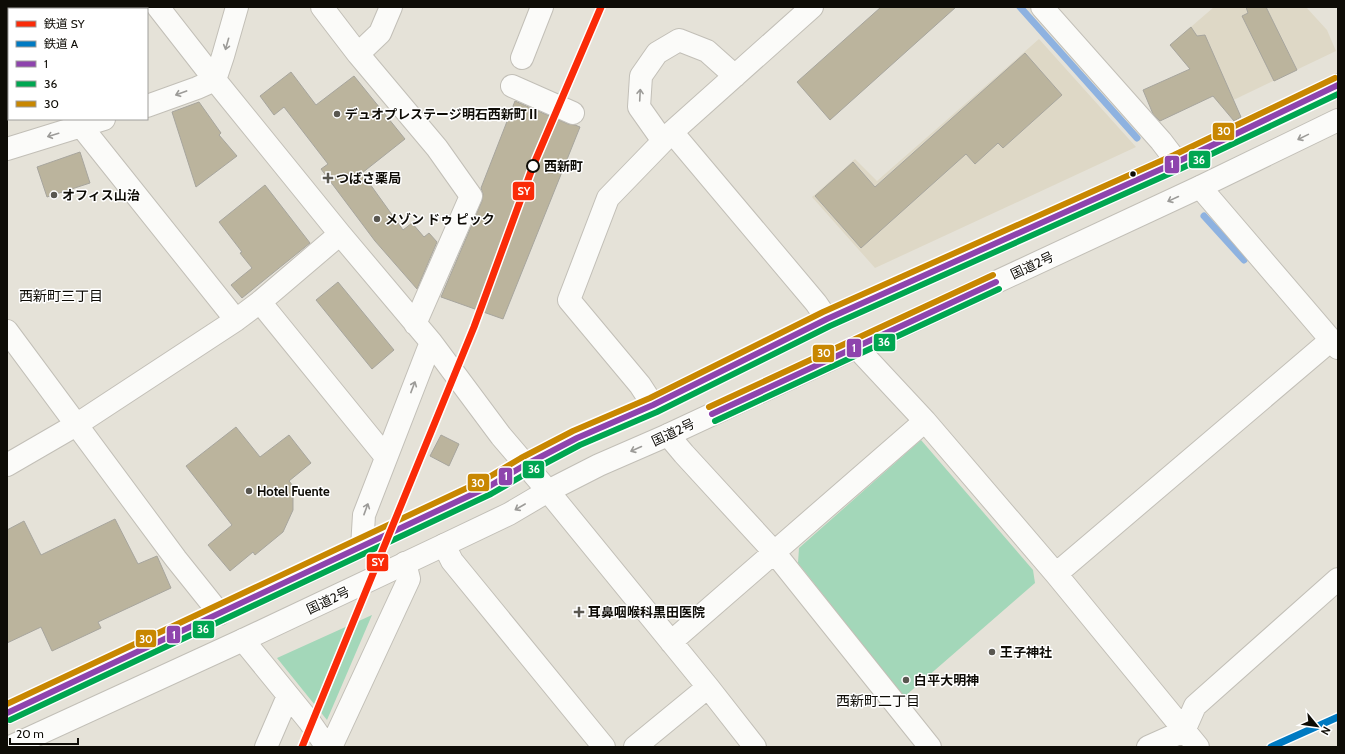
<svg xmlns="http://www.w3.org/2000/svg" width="1345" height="754" viewBox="0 0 1345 754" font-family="Cabin,'Noto Sans JP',sans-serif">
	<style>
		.built { fill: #ded8c6 }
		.green { fill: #a3d7b9 }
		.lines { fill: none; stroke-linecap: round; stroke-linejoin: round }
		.stream { stroke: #8eb2e0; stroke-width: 7 }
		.building { fill: #bbb49d; stroke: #a7a59d }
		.minor-casing { stroke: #c2bfb7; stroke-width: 24 }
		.highway-casing { stroke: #c2bfb7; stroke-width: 24 }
		.minor { stroke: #fbfbf9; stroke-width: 22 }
		.highway { stroke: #fbfbf9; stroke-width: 22 }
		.bus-1-casing { stroke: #fff; stroke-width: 9 }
		.bus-2-casing { stroke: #fff; stroke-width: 9 }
		.bus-3-casing { stroke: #fff; stroke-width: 9 }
		.bus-1 { stroke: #8e44ad; stroke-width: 6 }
		.bus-2 { stroke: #00a651; stroke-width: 6 }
		.bus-3 { stroke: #c88701; stroke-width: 6 }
		.rail-1-casing { stroke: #fff; stroke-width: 10 }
		.rail-2-casing { stroke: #fff; stroke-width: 10 }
		.rail-1 { stroke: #fa2b08; stroke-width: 7 }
		.rail-2 { stroke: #007ac2; stroke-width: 7 }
		.oneway { stroke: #9c9b98 }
		.poi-dot { fill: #595750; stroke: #fff; stroke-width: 1.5 }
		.stop-dot { fill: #fff; stroke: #0e0c06; stroke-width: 2 }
		.bus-dot { fill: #0e0c06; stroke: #fff; stroke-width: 1.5 }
		.labels { text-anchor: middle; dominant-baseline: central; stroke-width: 3; stroke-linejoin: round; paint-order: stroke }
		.poi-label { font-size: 13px; font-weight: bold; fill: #0e0c06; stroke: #fff; text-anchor: start }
		.stop-label { font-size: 13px; font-weight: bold; fill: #0e0c06; stroke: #fff; text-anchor: start }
		.street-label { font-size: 13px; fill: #0e0c06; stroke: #fff }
		.neighbourhood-label { font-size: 14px; fill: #0e0c06; stroke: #fff }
		.line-badge { stroke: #fff; stroke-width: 1.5 }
		.badge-label { font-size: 11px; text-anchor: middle; font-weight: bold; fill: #fff }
	</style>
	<rect width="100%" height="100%" fill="#e5e2d8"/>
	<!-- built -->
	<path class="built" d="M 1214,7 L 1306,7 L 1327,30 L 1336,51 L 1221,106 L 1170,45 Z
		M 1039,39 L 1136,147 L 875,268 L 812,197 L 855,159 L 877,181 Z"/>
	<!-- green -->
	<path class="green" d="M 921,440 L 1033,570 L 1035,583 L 904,697 L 798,563 L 799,548 Z
		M 372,615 L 327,720 L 277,658 Z"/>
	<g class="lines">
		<!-- stream -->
		<path class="stream" d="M 1020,7 L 1137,138
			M 1204,216 L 1244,260"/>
	</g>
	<!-- building -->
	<path class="building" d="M 881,7 L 956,7 L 830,120 L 797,82 Z
		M 1246,7 L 1266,7 L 1297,70 L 1274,81 L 1242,16 L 1248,13 Z
		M 1191,27 L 1197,36 L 1205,35 L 1241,117 L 1234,121 L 1213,96 L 1160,121 L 1153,114 L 1143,90 L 1190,69 L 1170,45 Z
		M 1025,53 L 1062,95 L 1003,148 L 998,143 L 975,164 L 966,154 L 861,248 L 815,196 L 853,162 L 875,187 Z
		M 291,72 L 316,105 L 354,76 L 405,139 L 362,173 L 403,230 L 412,223 L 424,237 L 429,233 L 437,242 L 417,289 L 375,241 L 321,169 L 328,164 L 284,107 L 274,115 L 260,96 Z
		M 515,101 L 568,124 L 575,125 L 580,127 L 503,319 L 441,297 L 482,201 L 483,194 L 481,188 Z
		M 199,102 L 221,133 L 219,135 L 237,156 L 196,187 L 172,112 Z
		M 80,152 L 90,183 L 47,197 L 37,167 Z
		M 265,185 L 310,243 L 242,298 L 231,285 L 252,268 L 240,253 L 242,252 L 219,222 Z
		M 338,282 L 394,350 L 372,369 L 316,300 Z
		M 236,427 L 260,457 L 289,435 L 311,463 L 289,481 L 293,486 L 293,510 L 283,532 L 255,555 L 253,552 L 230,571 L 208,545 L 232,525 L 186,466 Z
		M 441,435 L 459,444 L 449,466 L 430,456 Z
		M 115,519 L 138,564 L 157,556 L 171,588 L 98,622 L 101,628 L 52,651 L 41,627 L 7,643 L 7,530 L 24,521 L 41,555 Z"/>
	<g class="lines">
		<!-- minor casing -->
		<g class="minor-casing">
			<path id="minor" d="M 158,7 L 215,80 L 340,234 L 431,342 L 501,436 L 548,491 L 708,687 L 755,747
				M 322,7 L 358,54 L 437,148 L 471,196 L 415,324
				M 1042,7 L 1161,141 L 1177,162
				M 358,54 L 380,33 L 391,7
				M 522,58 L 542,7
				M 512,86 L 573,113
				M 147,106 L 197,88 L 215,80 L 223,56 L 237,7
				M 81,126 L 236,320
				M 672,132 L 816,303 L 827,319
				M 663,141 L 639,107 L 641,76 L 657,53 L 679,40 L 707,51 L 735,76
				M 7,149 L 104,119
				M 1200,187 L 1338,348
				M 260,302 L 386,457
				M 7,331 L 176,559 L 220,614
				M 856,347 L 925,421 L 1056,574 L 1198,747
				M 653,405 L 640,385 L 569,300 L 608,198 L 672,132 L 812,7
				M 668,435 L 684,454 L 774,552 L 930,747
				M 7,465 L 76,425 L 236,320 L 260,302 L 340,234
				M 444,545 L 452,561 L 604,747
				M 362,547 L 364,515 L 431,342
				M 1056,574 L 1331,340
				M 243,640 L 309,721 L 327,747
				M 671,642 L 925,421
				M 266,747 L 288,696
				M 331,747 L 409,579 L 405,563
				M 635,747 L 708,687
				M 1148,747 L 1184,731 L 1195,706 L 1338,579"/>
		</g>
		<!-- highway casing -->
		<g class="highway-casing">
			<path id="highway" d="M 7,713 L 488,487 L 525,465 L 577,438 L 653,405 L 827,319 L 1177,162 L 1338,85
				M 10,747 L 243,640 L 444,545 L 509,514 L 548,491 L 599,465 L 668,435 L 1200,187 L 1338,120"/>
		</g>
		<!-- minor -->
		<use href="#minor" class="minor"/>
		<!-- highway -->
		<use href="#highway" class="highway"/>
		<!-- bus-1 casing -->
		<g class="bus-1-casing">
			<path id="bus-1" d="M 712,414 L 996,282
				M 7,713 L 488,487 L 525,465 L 577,438 L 653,405 L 827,319 L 1177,162 L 1338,85"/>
		</g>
		<!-- bus-2 casing -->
		<g class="bus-2-casing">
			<path id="bus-2" d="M 715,421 L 999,289
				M 10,720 L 491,494 L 529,472 L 580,445 L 657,412 L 830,326 L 1180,169 L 1338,94"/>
		</g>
		<!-- bus-3 casing -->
		<g class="bus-3-casing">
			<path id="bus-3" d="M 709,407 L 993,275
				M 7,704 L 484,480 L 521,458 L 573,431 L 650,398 L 823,312 L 1174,155 L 1335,78"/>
		</g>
		<!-- bus-1 -->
		<use href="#bus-1" class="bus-1"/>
		<!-- bus-2 -->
		<use href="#bus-2" class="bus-2"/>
		<!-- bus-3 -->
		<use href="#bus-3" class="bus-3"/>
		<!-- rail-1 casing -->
		<g class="rail-1-casing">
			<path id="rail-1" d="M 302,747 L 474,327 L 533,166 L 601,7"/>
		</g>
		<!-- rail-2 casing -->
		<g class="rail-2-casing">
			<path id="rail-2" d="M 1271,747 L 1338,717"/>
		</g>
		<!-- rail-1 -->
		<use href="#rail-1" class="rail-1"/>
		<!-- rail-2 -->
		<use href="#rail-2" class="rail-2"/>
	</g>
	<!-- one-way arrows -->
	<defs><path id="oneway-shaft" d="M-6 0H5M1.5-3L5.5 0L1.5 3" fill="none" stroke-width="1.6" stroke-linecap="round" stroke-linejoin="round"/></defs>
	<g class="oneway">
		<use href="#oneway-shaft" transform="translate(227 44) rotate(106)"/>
		<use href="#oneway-shaft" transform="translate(181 93) rotate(160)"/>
		<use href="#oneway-shaft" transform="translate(640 95) rotate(-87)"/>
		<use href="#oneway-shaft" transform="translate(53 135) rotate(163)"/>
		<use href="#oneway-shaft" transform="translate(1303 137) rotate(154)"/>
		<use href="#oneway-shaft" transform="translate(1173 199) rotate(155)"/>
		<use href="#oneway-shaft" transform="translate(413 387) rotate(-69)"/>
		<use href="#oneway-shaft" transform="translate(636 449) rotate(156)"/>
		<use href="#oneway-shaft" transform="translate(520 507) rotate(150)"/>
		<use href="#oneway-shaft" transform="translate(366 509) rotate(-70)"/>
	</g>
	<!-- markers -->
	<g class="poi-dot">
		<circle cx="337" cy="114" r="4"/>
		<path d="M326 172h4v4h4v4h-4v4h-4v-4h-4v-4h4z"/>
		<circle cx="54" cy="195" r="4"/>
		<circle cx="377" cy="219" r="4"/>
		<circle cx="249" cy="491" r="4"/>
		<path d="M577 606h4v4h4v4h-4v4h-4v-4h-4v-4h4z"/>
		<circle cx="992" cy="652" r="4"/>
		<circle cx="906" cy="680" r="4"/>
	</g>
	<circle class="stop-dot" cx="533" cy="166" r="6"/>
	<circle class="bus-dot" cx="1133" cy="174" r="3.5"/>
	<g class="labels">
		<!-- poi labels -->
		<g class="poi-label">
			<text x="345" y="114">デュオプレステージ明石西新町Ⅱ</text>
			<text x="336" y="178">つばさ薬局</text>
			<text x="62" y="195">オフィス山治</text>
			<text x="385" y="219">メゾン ドゥ ピック</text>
			<text x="257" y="491">Hotel Fuente</text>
			<text x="588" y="612">耳鼻咽喉科黒田医院</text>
			<text x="1000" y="652">王子神社</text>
			<text x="914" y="680">白平大明神</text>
		</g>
		<!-- stop labels -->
		<g class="stop-label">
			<text x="544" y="166">西新町</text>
		</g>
		<!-- street labels -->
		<g class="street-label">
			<text transform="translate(1032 265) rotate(-25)">国道2号</text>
			<text transform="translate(673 432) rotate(-25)">国道2号</text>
			<text transform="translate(328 600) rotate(-25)">国道2号</text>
		</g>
		<!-- neighbourhood labels -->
		<g class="neighbourhood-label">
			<text x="61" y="296">西新町三丁目</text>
			<text x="878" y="701">西新町二丁目</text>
		</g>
	</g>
	<g class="line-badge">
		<rect x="1212" y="122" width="23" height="19" rx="4" fill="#c88701"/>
		<rect x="1188" y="150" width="23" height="19" rx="4" fill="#00a651"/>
		<rect x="1164" y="155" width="16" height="19" rx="4" fill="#8e44ad"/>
		<rect x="512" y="181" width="23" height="20" rx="4" fill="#fa2b08"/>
		<rect x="873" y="333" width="23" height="19" rx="4" fill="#00a651"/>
		<rect x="846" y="338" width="16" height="20" rx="4" fill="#8e44ad"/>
		<rect x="812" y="344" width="23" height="19" rx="4" fill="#c88701"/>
		<rect x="522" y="460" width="23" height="19" rx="4" fill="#00a651"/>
		<rect x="498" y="467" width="15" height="19" rx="4" fill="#8e44ad"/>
		<rect x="467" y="473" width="23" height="19" rx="4" fill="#c88701"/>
		<rect x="366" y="553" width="23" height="19" rx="4" fill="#fa2b08"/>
		<rect x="192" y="620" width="23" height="19" rx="4" fill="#00a651"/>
		<rect x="166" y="625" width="15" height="19" rx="4" fill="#8e44ad"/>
		<rect x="135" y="629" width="22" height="19" rx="4" fill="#c88701"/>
	</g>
	<g class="badge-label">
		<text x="1224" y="135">30</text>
		<text x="1199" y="164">36</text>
		<text x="1172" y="168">1</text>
		<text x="524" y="195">SY</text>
		<text x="884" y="346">36</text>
		<text x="854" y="352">1</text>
		<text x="824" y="357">30</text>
		<text x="534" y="473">36</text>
		<text x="506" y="480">1</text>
		<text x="478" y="487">30</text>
		<text x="378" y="566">SY</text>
		<text x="203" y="633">36</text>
		<text x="174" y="639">1</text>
		<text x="146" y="643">30</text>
	</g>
	<!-- border -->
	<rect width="1345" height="754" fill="none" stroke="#0e0c06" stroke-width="16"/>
	<!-- legend -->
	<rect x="8" y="8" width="140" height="112" fill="#ffffff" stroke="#9f9e9b"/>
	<rect x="16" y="21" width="20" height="6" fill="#fa2b08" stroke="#9f9e9b"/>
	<text x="44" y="28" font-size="12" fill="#0e0c06">鉄道 SY</text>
	<rect x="16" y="41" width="20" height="6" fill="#007ac2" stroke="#9f9e9b"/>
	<text x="44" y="48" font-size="12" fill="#0e0c06">鉄道 A</text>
	<rect x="16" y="61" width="20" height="6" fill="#8e44ad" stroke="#9f9e9b"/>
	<text x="44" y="68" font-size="12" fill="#0e0c06">1</text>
	<rect x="16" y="81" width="20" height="6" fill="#00a651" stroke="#9f9e9b"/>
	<text x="44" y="88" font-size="12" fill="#0e0c06">36</text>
	<rect x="16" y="101" width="20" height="6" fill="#c88701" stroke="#9f9e9b"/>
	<text x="44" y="108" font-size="12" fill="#0e0c06">30</text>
	<!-- north arrow -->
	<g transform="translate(1317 726) rotate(119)" stroke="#ffffff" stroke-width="3" paint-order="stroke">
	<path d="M0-3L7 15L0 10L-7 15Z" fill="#0e0c06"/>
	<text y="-6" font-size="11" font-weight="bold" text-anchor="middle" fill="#0e0c06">N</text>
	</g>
	<!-- scale -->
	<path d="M10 738v6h68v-6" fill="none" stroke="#0e0c06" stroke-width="2"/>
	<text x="16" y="738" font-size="12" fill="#0e0c06" stroke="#ffffff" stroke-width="3" paint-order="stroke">20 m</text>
</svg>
